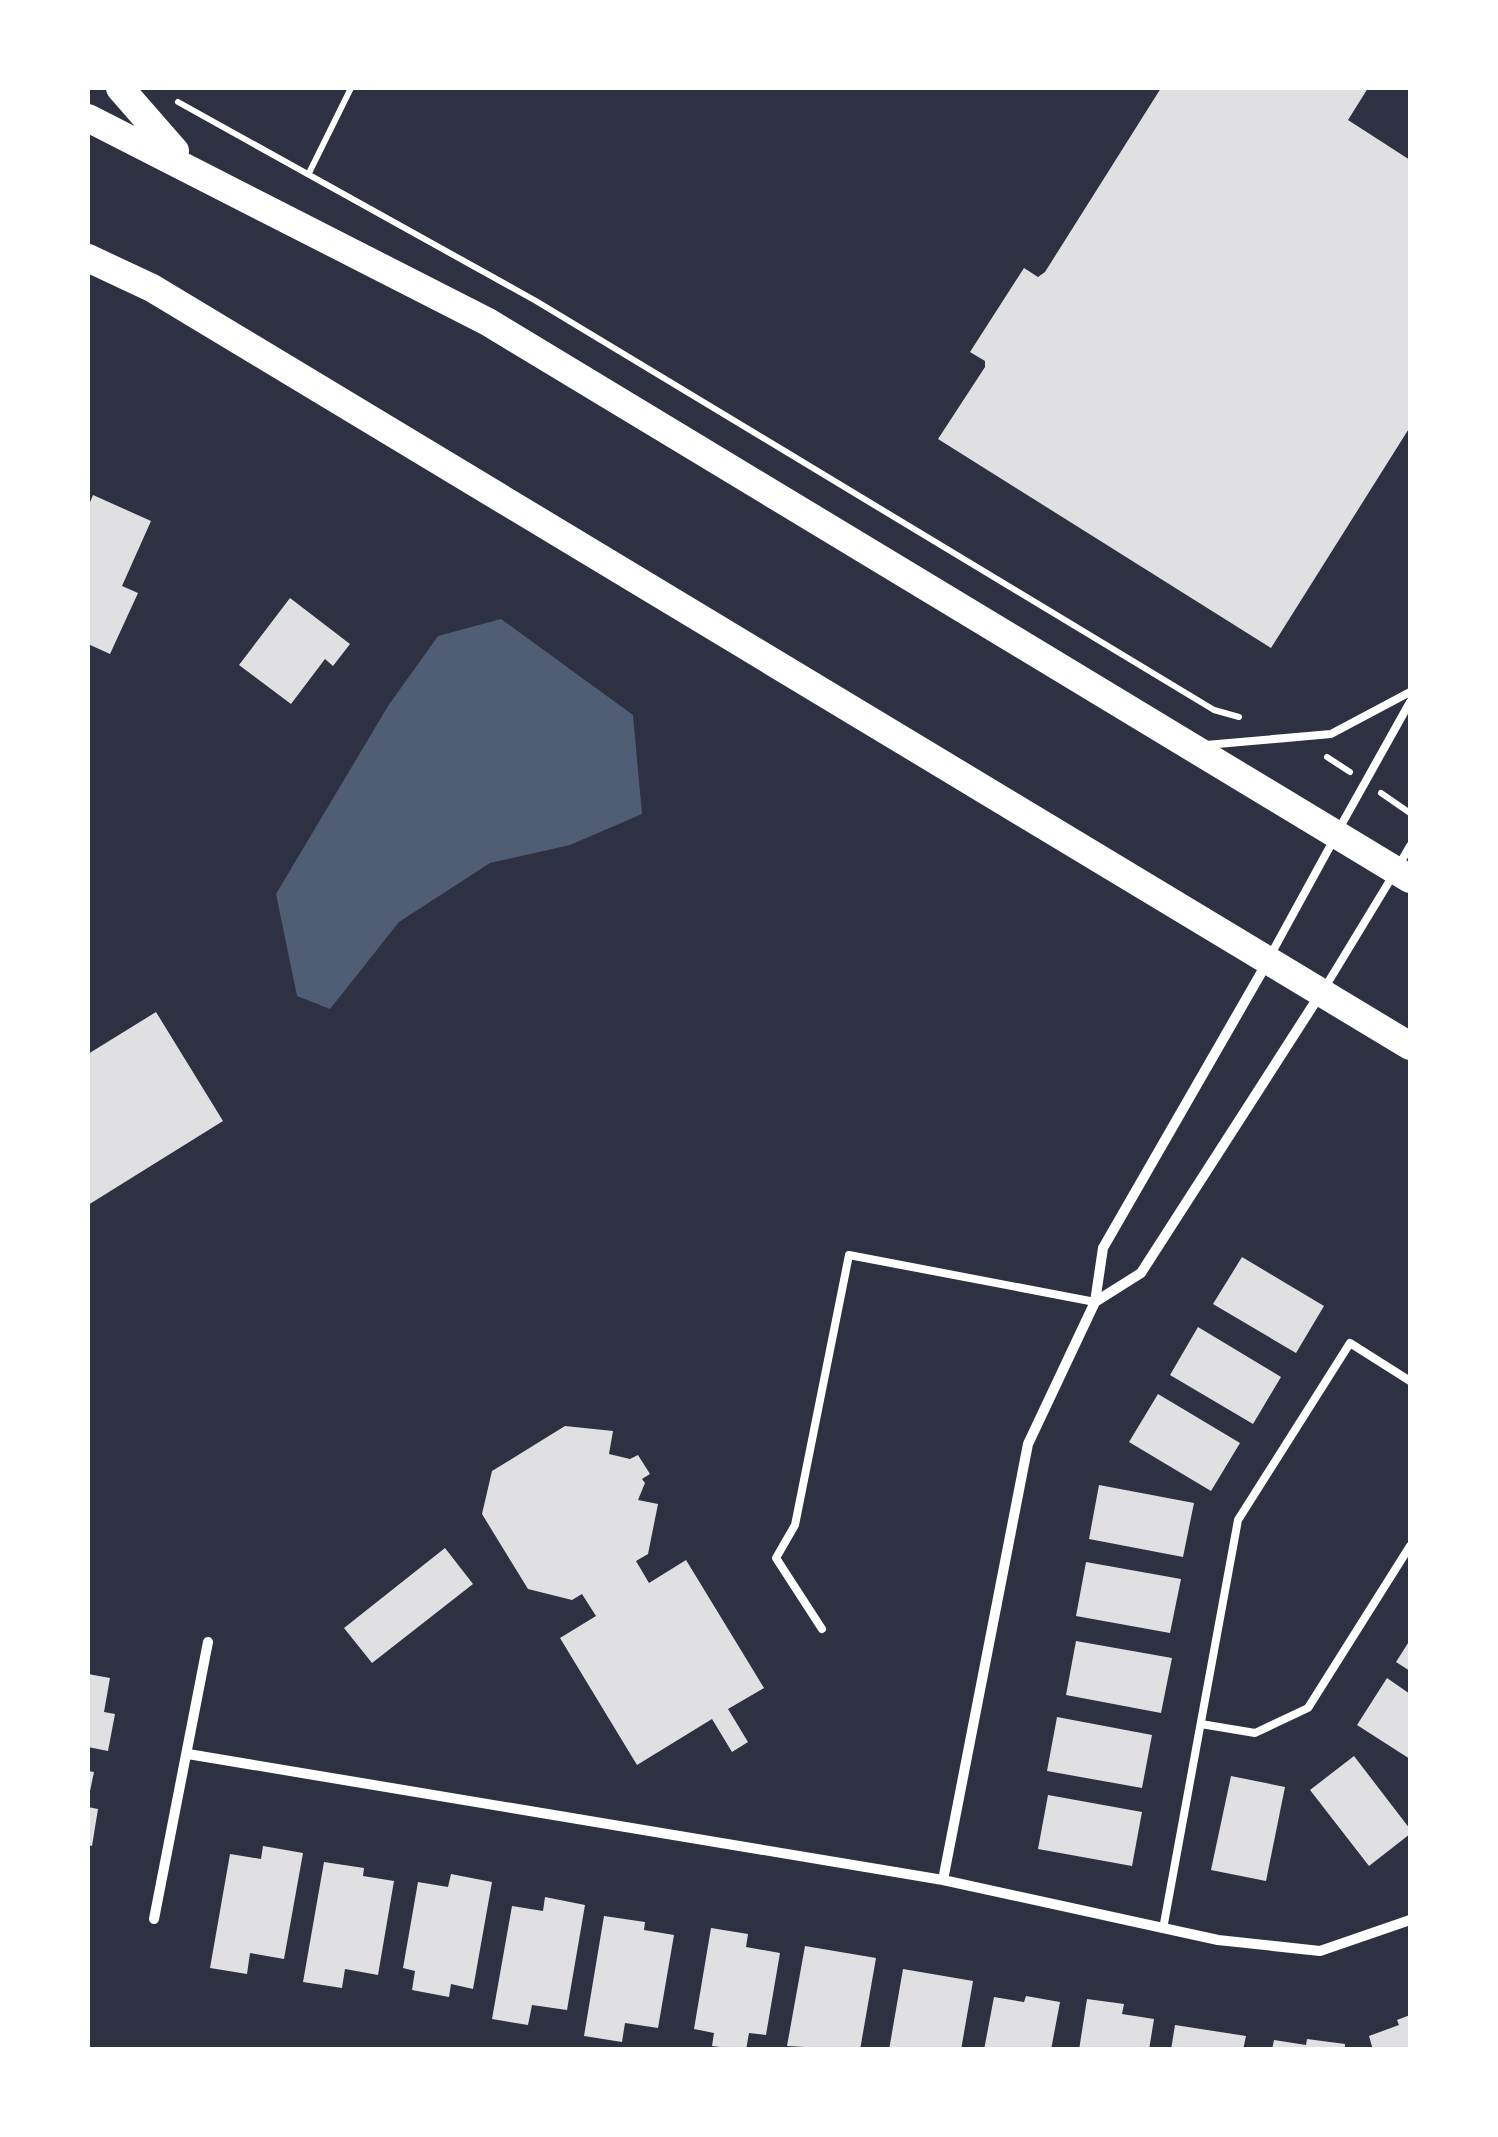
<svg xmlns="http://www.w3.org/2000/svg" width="1498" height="2137" viewBox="0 0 1498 2137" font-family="'Nunito Sans',sans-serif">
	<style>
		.water { fill: #4f5d75 }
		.building { fill: #e0e0e3 }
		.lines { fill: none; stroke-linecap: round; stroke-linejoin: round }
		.path { stroke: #fff; stroke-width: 6 }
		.service { stroke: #fff; stroke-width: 8 }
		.minor { stroke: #fff; stroke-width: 10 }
		.trunk { stroke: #fff; stroke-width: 28 }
	</style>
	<rect width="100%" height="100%" fill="#2d3142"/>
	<!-- water -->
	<path class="water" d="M 501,619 L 633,715 L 642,814 L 570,845 L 490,863 L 399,922 L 330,1009 L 297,996 L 276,894 L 388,706 L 438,636 Z"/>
	<!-- building -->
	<path class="building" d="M 1161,88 L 1368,88 L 1348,120 L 1410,160 L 1410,427 L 1271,648 L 938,439 L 985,367 L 985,361 L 970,352 L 1024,268 L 1038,277 L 1045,272 Z
		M 93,495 L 151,521 L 122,586 L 138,593 L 110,654 L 88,644 L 88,507 Z
		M 290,598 L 350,644 L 333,666 L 325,659 L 291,704 L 239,665 Z
		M 156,1012 L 223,1121 L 88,1205 L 88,1054 Z
		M 1242,1257 L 1324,1306 L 1296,1353 L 1213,1304 Z
		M 1198,1327 L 1281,1377 L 1253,1424 L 1170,1375 Z
		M 1158,1394 L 1240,1443 L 1211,1491 L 1129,1442 Z
		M 565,1426 L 613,1431 L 609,1454 L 630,1459 L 638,1455 L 650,1474 L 642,1479 L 645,1483 L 638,1500 L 658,1504 L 648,1554 L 636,1561 L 649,1583 L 686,1560 L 764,1688 L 728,1709 L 748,1742 L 732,1752 L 712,1719 L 637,1765 L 560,1638 L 596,1616 L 582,1594 L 572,1600 L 528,1589 L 482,1514 L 492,1471 Z
		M 1099,1485 L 1194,1503 L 1183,1557 L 1089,1539 Z
		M 445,1548 L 473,1584 L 372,1663 L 344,1628 Z
		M 1086,1562 L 1181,1579 L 1170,1633 L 1076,1616 Z
		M 1410,1640 L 1410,1671 L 1396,1662 Z
		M 1076,1641 L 1172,1658 L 1161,1713 L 1066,1695 Z
		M 88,1674 L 110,1678 L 104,1712 L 115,1714 L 108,1751 L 88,1747 Z
		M 1387,1678 L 1410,1694 L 1410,1759 L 1357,1725 Z
		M 1057,1717 L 1152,1735 L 1142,1788 L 1047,1771 Z
		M 1354,1756 L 1410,1829 L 1410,1834 L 1369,1866 L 1310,1790 Z
		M 88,1771 L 94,1772 L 89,1796 L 88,1796 Z
		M 1231,1776 L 1285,1787 L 1266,1881 L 1211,1870 Z
		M 1048,1795 L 1142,1812 L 1132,1866 L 1038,1849 Z
		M 88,1807 L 98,1809 L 92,1846 L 88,1845 Z
		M 263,1846 L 303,1853 L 284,1959 L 250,1953 L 247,1974 L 210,1968 L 230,1854 L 261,1859 Z
		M 324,1862 L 364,1868 L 363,1876 L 394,1881 L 378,1975 L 345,1969 L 342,1988 L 303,1982 Z
		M 451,1874 L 492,1882 L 473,1989 L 451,1984 L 449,1997 L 412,1990 L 415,1971 L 403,1968 L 418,1882 L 448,1887 Z
		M 545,1897 L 585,1905 L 567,2010 L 532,2005 L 528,2025 L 492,2019 L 512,1906 L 543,1911 Z
		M 604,1916 L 645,1922 L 644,1930 L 674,1935 L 658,2028 L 625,2023 L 622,2042 L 584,2036 Z
		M 711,1928 L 748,1934 L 746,1947 L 780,1953 L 766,2035 L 749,2033 L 746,2050 L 712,2046 L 714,2033 L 694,2029 Z
		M 805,1946 L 876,1958 L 860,2050 L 787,2046 Z
		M 903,1969 L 973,1981 L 961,2050 L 889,2050 Z
		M 1026,1996 L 1060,2002 L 1051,2050 L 984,2050 L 994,1997 L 1024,2002 Z
		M 1087,1999 L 1124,2004 L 1122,2014 L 1154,2019 L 1149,2050 L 1079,2050 Z
		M 1410,2015 L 1410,2050 L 1373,2050 L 1369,2036 L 1399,2025 L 1397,2020 Z
		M 1175,2025 L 1246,2036 L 1243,2050 L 1171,2050 Z
		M 1307,2039 L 1345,2044 L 1345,2050 L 1272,2050 L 1274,2040 L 1306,2045 Z"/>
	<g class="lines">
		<!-- path -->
		<path class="path" d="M 178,102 L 536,301 L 1214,710 L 1239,717
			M 309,173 L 351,88
			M 1327,757 L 1350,772
			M 1381,793 L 1410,813"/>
		<!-- service -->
		<path class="service" d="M 1206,745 L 1331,734 L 1410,692
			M 1339,829 L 1410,702
			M 1399,865 L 1410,846
			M 1270,956 L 1333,841
			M 1324,989 L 1392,877
			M 822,1629 L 776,1558 L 795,1525 L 849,1255 L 1095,1302
			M 1201,1724 L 1255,1733 L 1308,1708 L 1410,1546
			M 1163,1929 L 1238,1520 L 1350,1343 L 1410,1381"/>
		<!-- minor -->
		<path class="minor" d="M 1095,1302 L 1141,1273 L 1319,996
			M 188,1754 L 943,1880 L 1218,1940 L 1320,1951 L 1410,1920
			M 943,1880 L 1028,1444 L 1095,1302 L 1103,1248 L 1268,961
			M 154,1919 L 208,1642"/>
		<!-- trunk -->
		<path class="trunk" d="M 120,88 L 175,151
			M 88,118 L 488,322 L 1410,879
			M 88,258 L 152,288 L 1410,1046"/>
	</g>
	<!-- border -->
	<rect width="1498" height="2137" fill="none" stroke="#ffffff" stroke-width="180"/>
</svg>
